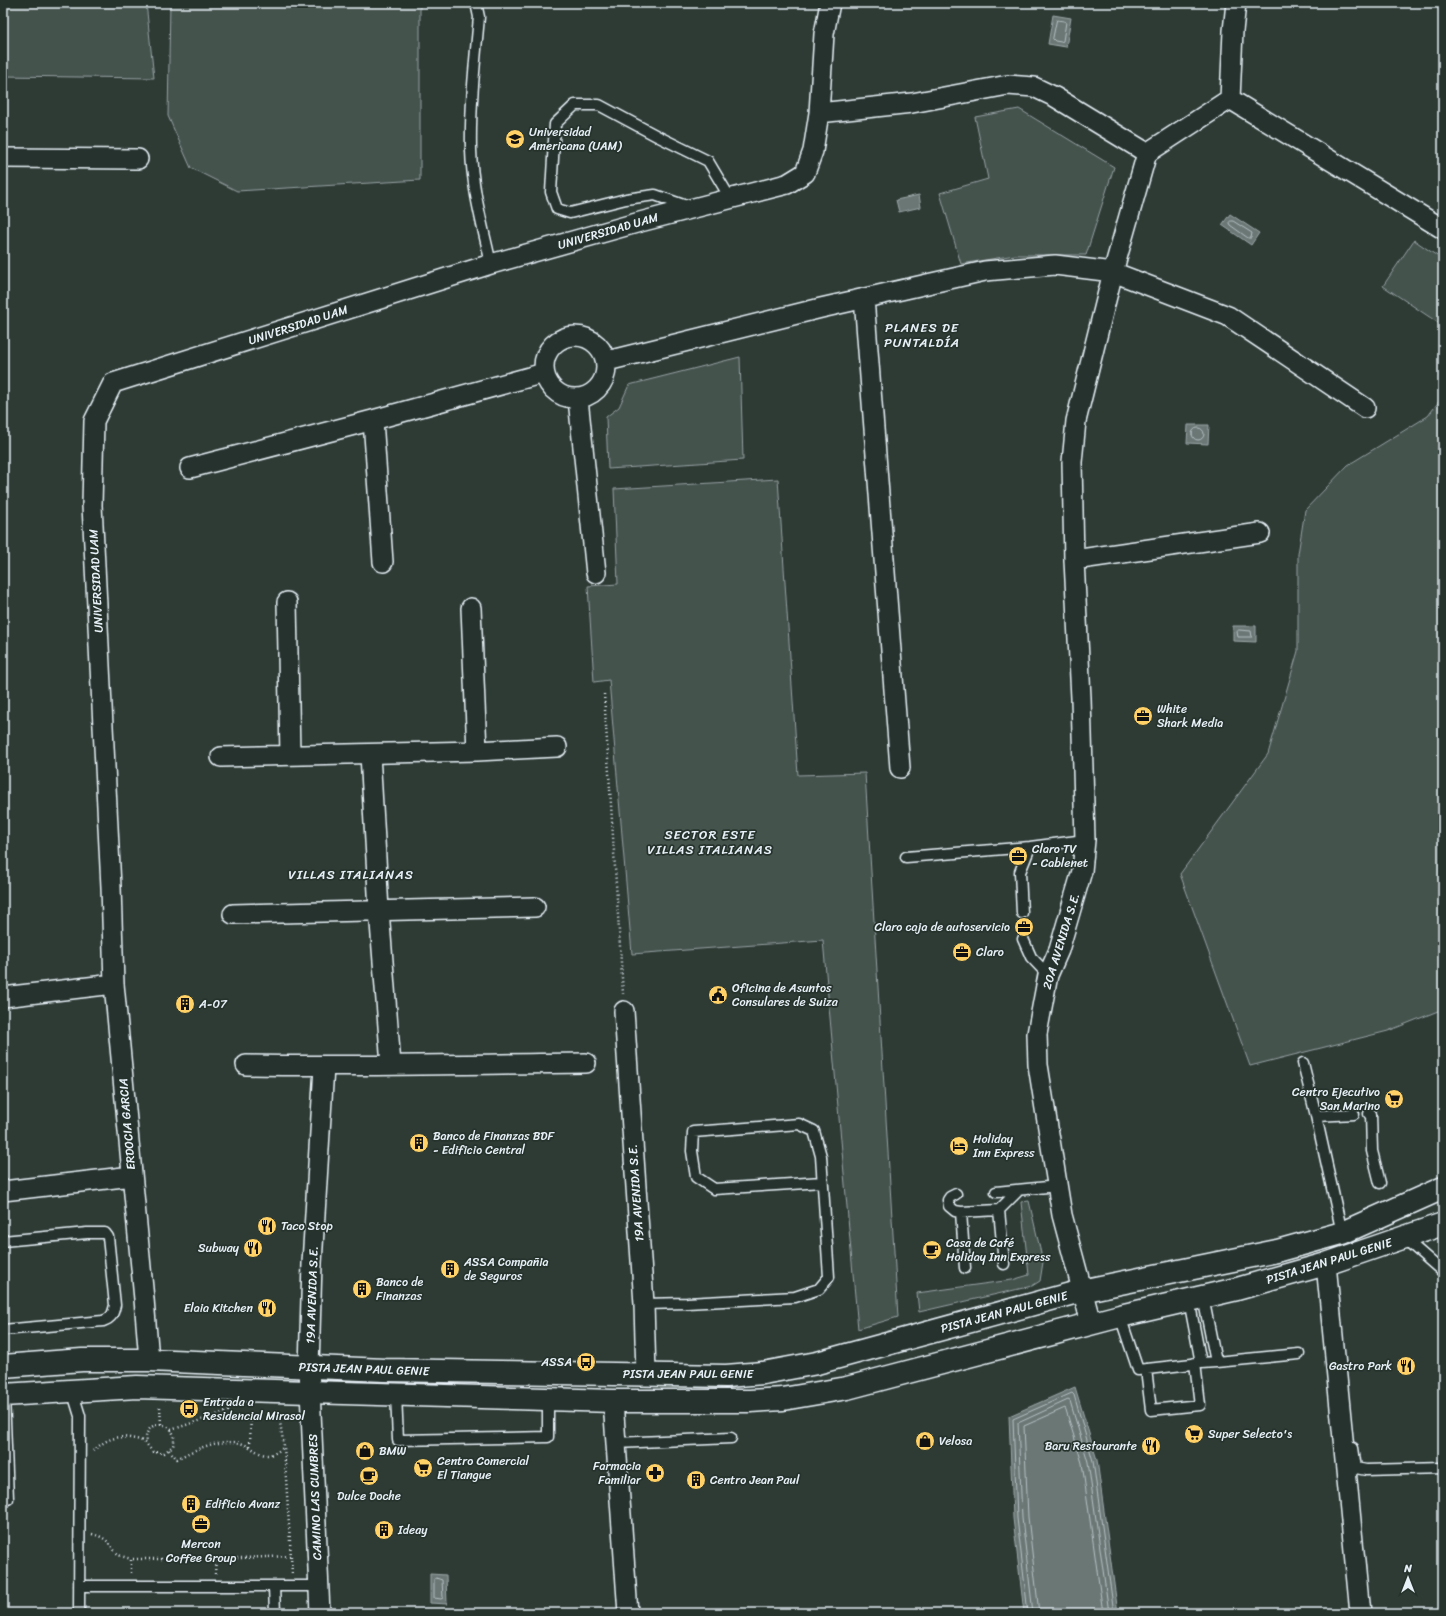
<svg xmlns="http://www.w3.org/2000/svg" width="1446" height="1616" viewBox="0 0 1446 1616" font-family="Sriracha,sans-serif">
	<style>
		.green { fill: #45524e; stroke: #96a2a3 }
		.water { fill: #6b7775; stroke: #9da8a9 }
		.lines { fill: none; stroke-linecap: round; stroke-linejoin: round }
		.shore { stroke: #b6c0c4; stroke-width: 1 }
		.service-casing { stroke: #e8f1f8; stroke-width: 13 }
		.minor-casing { stroke: #e8f1f8; stroke-width: 22 }
		.secondary-casing { stroke: #e8f1f8; stroke-width: 25 }
		.path { stroke: #e8f1f8; stroke-width: 2.5; stroke-dasharray: 1 3; stroke-linecap: butt }
		.service { stroke: #26332d; stroke-width: 10 }
		.minor { stroke: #26332d; stroke-width: 19 }
		.secondary { stroke: #26332d; stroke-width: 22 }
		.labels { text-anchor: middle; dominant-baseline: central; stroke-width: 3.5; stroke-linejoin: round; paint-order: stroke }
		.poi-label { font-size: 12px; fill: #e8f1f8; stroke: #26332d; text-anchor: start }
		.street-label { font-size: 12px; fill: #e8f1f8; stroke: #26332d }
		.neighbourhood-label { font-size: 13px; letter-spacing: 1px; fill: #e8f1f8; stroke: #26332d }
	</style>
	<rect width="100%" height="100%" fill="#2e3b35"/>
	<filter id="ink" filterUnits="userSpaceOnUse"><feTurbulence type="fractalNoise" baseFrequency=".025" numOctaves="2"/><feDisplacementMap in="SourceGraphic" scale="8" xChannelSelector="R" yChannelSelector="G"/><feConvolveMatrix kernelMatrix="1 2 1 2 8 2 1 2 1" color-interpolation-filters="sRGB"/></filter>
	<g filter="url(#ink)">
		<!-- green -->
		<path class="green" d="M 3,3 L 146,3 L 154,78 L 3,76 Z
			M 170,3 L 420,3 L 420,180 L 237,191 L 191,168 L 168,116 Z
			M 1019,109 L 1114,167 L 1086,255 L 1015,255 L 961,264 L 940,193 L 988,179 L 975,117 Z
			M 1414,240 L 1443,260 L 1443,326 L 1383,286 Z
			M 740,357 L 743,460 L 608,469 L 606,417 L 619,407 L 629,385 Z
			M 1443,396 L 1443,1009 L 1388,1031 L 1250,1066 L 1180,874 L 1268,754 L 1298,651 L 1298,554 L 1305,510 L 1348,465 L 1428,416 Z
			M 778,479 L 798,775 L 865,773 L 898,1317 L 858,1329 L 823,940 L 632,954 L 609,680 L 594,682 L 588,586 L 618,584 L 614,489 Z
			M 1029,1201 L 1043,1262 L 1040,1281 L 1032,1286 L 919,1312 L 917,1293 L 1012,1280 L 1029,1275 L 1021,1202 Z"/>
		<!-- water -->
		<path class="water" d="M 1053,15 L 1071,18 L 1066,47 L 1048,44 Z
			M 919,195 L 921,207 L 899,212 L 896,200 Z
			M 1230,214 L 1259,233 L 1251,245 L 1222,225 Z
			M 1188,425 L 1209,425 L 1208,444 L 1187,443 Z
			M 1233,626 L 1256,626 L 1256,642 L 1233,641 Z
			M 1075,1387 L 1097,1460 L 1118,1613 L 1024,1613 L 1013,1518 L 1009,1416 Z
			M 430,1574 L 446,1575 L 447,1604 L 430,1603 Z"/>
		<g class="lines">
			<!-- shore -->
			<path class="shore" d="M 1057,20 L 1064,21 L 1066,22 L 1063,41 L 1061,42 L 1055,41 L 1053,39 Z
				M 1231,221 L 1233,221 L 1252,233 L 1251,238 L 1248,238 L 1230,225 L 1229,223 Z
				M1192 434a6 6 0 1 1 12 0a6 6 0 1 1-12 0Z
				M 1239,630 L 1251,631 L 1252,637 L 1238,637 L 1237,632 Z
				M 436,1578 L 442,1580 L 443,1598 L 441,1599 L 434,1598 L 434,1580 Z
				M 1028,1613 L 1017,1518 L 1013,1419 L 1072,1393 L 1074,1395 L 1093,1461 L 1114,1613
				M 1033,1613 L 1022,1518 L 1018,1423 L 1068,1400 L 1070,1401 L 1088,1462 L 1109,1613
				M 1039,1613 L 1028,1517 L 1024,1426 L 1065,1408 L 1066,1410 L 1082,1463 L 1103,1613"/>
			<!-- service casing -->
			<g class="service-casing">
				<path id="service" d="M 476,3 L 479,17 C 475,61 470,106 471,150 C 472,189 483,227 491,264
					M 689,207 L 655,195 L 626,199 L 570,213 L 557,209 L 551,192 L 555,124 L 575,105 L 599,105 L 657,136 L 708,161 L 730,198
					M 906,857 L 1030,847 L 1085,840
					M 1022,913 L 1020,872 L 1030,847
					M 1023,939 L 1031,957 L 1048,975
					M 1303,1063 L 1316,1116 L 1354,1114
					M 1369,1114 L 1371,1114 L 1372,1151 L 1380,1183
					M 1316,1116 L 1342,1233
					M 996,1192 L 1058,1186
					M 956,1194 L 950,1197 L 948,1200 L 949,1206 L 955,1211 L 961,1212 L 999,1210 L 1018,1191
					M 999,1210 L 1004,1264
					M 961,1212 L 965,1268
					M 1404,1238 L 1443,1272
					M 3,1241 L 87,1233 L 105,1233 L 108,1237 L 115,1305 C 113,1314 112,1318 103,1321 L 3,1330
					M 1203,1297 L 1216,1362 L 1299,1354
					M 1189,1300 L 1201,1363 L 1216,1362
					M 644,1304 L 687,1303 L 795,1297 L 819,1289 L 829,1277 L 821,1156 L 814,1131 L 799,1124 L 693,1132 L 692,1151 L 696,1177 L 714,1189 L 822,1182
					M 1120,1316 L 1138,1370 L 1201,1363
					M 1146,1369 L 1151,1410 L 1200,1405 L 1195,1363
					M 72,1390 L 80,1416 L 79,1613
					M 396,1394 L 398,1440 L 548,1437 L 548,1398
					M 616,1443 L 731,1438
					M 1353,1448 L 1356,1468 L 1366,1470 L 1443,1468
					M 3,1499 L 8,1499 L 4,1395
					M 79,1586 L 318,1586
					M 274,1586 L 275,1613"/>
			</g>
			<!-- minor casing -->
			<g class="minor-casing">
				<path id="minor" d="M 1230,99 L 1443,229
					M 819,113 L 912,103 L 1008,85 L 1034,87 L 1055,97 L 1147,153
					M 3,158 L 138,159
					M 864,298 L 900,768
					M544 367a31 31 0 1 1 62 0a31 31 0 1 1-62 0Z
					M 607,361 L 821,308 L 985,271 L 1055,265 L 1113,272 L 1228,316 L 1365,408
					M 578,399 L 596,573
					M 373,420 L 383,562
					M 190,468 L 373,420 L 544,373
					M 1074,560 L 1260,533
					M 287,602 L 290,755
					M 471,608 L 477,751
					M 370,754 L 379,910 L 391,1065
					M 221,757 L 477,751 L 557,747
					M 233,914 L 535,907
					M 3,997 L 114,984
					M 624,1011 L 644,1304 L 646,1375
					M 246,1065 C 360,1067 473,1064 586,1063
					M 3,1191 L 132,1176
					M 1326,1264 L 1360,1613
					M 1091,1323 L 1062,1215 L 1038,1065 L 1037,1034 L 1048,975 L 1059,950 L 1082,871 L 1085,840 L 1081,698 L 1074,560 L 1072,462 L 1076,421 L 1113,272 L 1147,153 L 1230,99 L 1233,31 L 1236,3
					M 149,1360 L 144,1299 L 114,984 L 111,887 L 92,505 L 94,421 L 113,383 L 491,264 L 640,222 L 787,184 L 805,173 L 813,151 L 819,113 L 824,34 L 830,3
					M 613,1401 L 628,1613
					M 320,1613 L 309,1368 L 312,1263 L 324,1067"/>
			</g>
			<!-- secondary casing -->
			<g class="secondary-casing">
				<path id="secondary" d="M 3,1366 L 82,1360 L 149,1360 L 385,1370 L 726,1376 L 763,1373 L 817,1363 L 1081,1291 L 1277,1251 L 1342,1233 L 1443,1188
					M 3,1395 L 137,1387 L 613,1401 L 750,1401 L 783,1399 L 847,1388 L 1120,1316 L 1237,1289 L 1326,1264 L 1443,1224"/>
			</g>
			<!-- path -->
			<path class="path" d="M 604,694 L 623,994
				M 160,1407 L 161,1424
				M 275,1411 L 277,1411 L 279,1416 L 284,1447 L 292,1573
				M 171,1430 L 231,1410
				M 250,1446 L 251,1410
				M 169,1450 L 177,1459 C 193,1450 214,1441 233,1442 C 257,1443 260,1467 284,1447
				M 93,1451 C 104,1441 114,1435 130,1438 C 135,1439 140,1439 145,1443 C 148,1445 150,1449 153,1452 L 164,1453 L 173,1446 C 181,1420 143,1416 146,1443
				M 92,1534 C 113,1539 109,1549 121,1556 C 124,1557 128,1558 131,1559
				M 131,1573 L 131,1559 L 216,1559
				M 215,1574 L 216,1559 L 291,1556"/>
			<!-- service -->
			<use href="#service" class="service"/>
			<!-- minor -->
			<use href="#minor" class="minor"/>
			<!-- secondary -->
			<use href="#secondary" class="secondary"/>
		</g>
	</g>
	<!-- icons -->
	<defs>
		<g id="university-disc" transform="scale(1)"><circle r="9.5" fill="#ffd166" stroke="#26332d"/><path d="M0-5L7-2L0 1L-7-2ZM-4 1L0 2.5L4 1V4Q0 6-4 4Z" fill="#111"/></g>
		<g id="office-disc" transform="scale(1)"><circle r="9.5" fill="#ffd166" stroke="#26332d"/><path d="M-6-3h4V-5.5h4V-3h4V5H-6ZM-1-4.5V-3h2v-1.5ZM-6 0V1H6V0Z" fill="#111"/></g>
		<g id="civic-disc" transform="scale(1)"><circle r="9.5" fill="#ffd166" stroke="#26332d"/><path d="M-.6-6.5H3V-4.5H.6V-3L4-1V1h2V6H-6V1h2V-1L-.6-3ZM-1.2 2.5V6h2.4V2.5Z" fill="#111"/></g>
		<g id="building-disc" transform="scale(1)"><circle r="9.5" fill="#ffd166" stroke="#26332d"/><path d="M-4-6H4V6H1V3H-1V6H-4ZM-2.5-4.3h1.7v1.8h-1.7ZM.8-4.3h1.7v1.8H.8ZM-2.5-1h1.7V.8h-1.7ZM.8-1h1.7V.8H.8Z" fill="#111"/></g>
		<g id="supermarket-disc" transform="scale(1)"><circle r="9.5" fill="#ffd166" stroke="#26332d"/><path d="M-6-5.5h2.5l.6 2H6L4.5 2H-2.5L-4.4-4H-6ZM-1.5 3.2a1.3 1.3 0 1 0 .1 0ZM3 3.2a1.3 1.3 0 1 0 .1 0Z" fill="#111"/></g>
		<g id="hotel-disc" transform="scale(1)"><circle r="9.5" fill="#ffd166" stroke="#26332d"/><path d="M-6-4.5h1.5V1H6V5H4.5V3h-9V5H-6ZM-4 0a1.8 1.8 0 1 1 3.6 0ZM.5 0V-2.5h3Q6-2.5 6 0Z" fill="#111"/></g>
		<g id="restaurant-disc" transform="scale(1)"><circle r="9.5" fill="#ffd166" stroke="#26332d"/><path d="M-5-6h1v4h1v-4h1v4h1v-4h1v5L-1.5 .5V6h-2V.5L-5-1ZM5-6V6H3V1.5H1.5Q1.5-4 5-6Z" fill="#111"/></g>
		<g id="cafe-disc" transform="scale(1)"><circle r="9.5" fill="#ffd166" stroke="#26332d"/><path d="M-5.5-4.5H6V0H3Q3 3.5 0 3.5H-2.5Q-5.5 3.5-5.5 0ZM3-3.2v2h1.7v-2ZM-6 4.5H4V6H-6Z" fill="#111"/></g>
		<g id="bus-disc" transform="scale(1)"><circle r="9.5" fill="#ffd166" stroke="#26332d"/><path d="M-5-6H5V4H4V6H2V4H-2V6H-4V4H-5ZM-3.5-4V0h7V-4ZM-3.5 1.2v1.5H-2V1.2ZM2 1.2v1.5H3.5V1.2Z" fill="#111"/></g>
		<g id="shop-disc" transform="scale(1)"><circle r="9.5" fill="#ffd166" stroke="#26332d"/><path d="M-5-2.5h2.3a2.7 3.5 0 0 1 5.4 0H5L5.5 6h-11ZM-1.5-2.5h3a1.5 2.3 0 0 0-3 0Z" fill="#111"/></g>
		<g id="pharmacy-disc" transform="scale(1)"><circle r="9.5" fill="#ffd166" stroke="#26332d"/><path d="M-2-6h4v4h4v4h-4v4h-4v-4h-4v-4h4Z" fill="#111"/></g>
	</defs>
	<g fill-rule="evenodd">
		<use href="#university-disc" x="515" y="139"/>
		<use href="#office-disc" x="1143" y="716"/>
		<use href="#office-disc" x="1018" y="856"/>
		<use href="#office-disc" x="1024" y="927"/>
		<use href="#office-disc" x="962" y="952"/>
		<use href="#civic-disc" x="718" y="995"/>
		<use href="#building-disc" x="185" y="1004"/>
		<use href="#supermarket-disc" x="1394" y="1099"/>
		<use href="#building-disc" x="419" y="1143"/>
		<use href="#hotel-disc" x="959" y="1146"/>
		<use href="#restaurant-disc" x="267" y="1226"/>
		<use href="#restaurant-disc" x="253" y="1248"/>
		<use href="#cafe-disc" x="932" y="1250"/>
		<use href="#building-disc" x="450" y="1269"/>
		<use href="#building-disc" x="362" y="1289"/>
		<use href="#restaurant-disc" x="267" y="1308"/>
		<use href="#bus-disc" x="586" y="1362"/>
		<use href="#restaurant-disc" x="1406" y="1366"/>
		<use href="#bus-disc" x="189" y="1409"/>
		<use href="#supermarket-disc" x="1194" y="1434"/>
		<use href="#shop-disc" x="925" y="1441"/>
		<use href="#restaurant-disc" x="1151" y="1446"/>
		<use href="#shop-disc" x="365" y="1451"/>
		<use href="#supermarket-disc" x="423" y="1468"/>
		<use href="#pharmacy-disc" x="655" y="1473"/>
		<use href="#cafe-disc" x="369" y="1476"/>
		<use href="#building-disc" x="696" y="1480"/>
		<use href="#building-disc" x="191" y="1504"/>
		<use href="#office-disc" x="201" y="1524"/>
		<use href="#building-disc" x="384" y="1530"/>
	</g>
	<g class="labels">
		<!-- poi labels -->
		<g class="poi-label">
			<text x="529" y="132">Universidad<tspan x="529" dy="14">Americana (UAM)</tspan></text>
			<text x="1157" y="709">White<tspan x="1157" dy="14">Shark Media</tspan></text>
			<text x="1032" y="849">Claro TV<tspan x="1032" dy="14">- Cablenet</tspan></text>
			<text x="1010" y="927" text-anchor="end">Claro caja de autoservicio</text>
			<text x="976" y="952">Claro</text>
			<text x="732" y="988">Oficina de Asuntos<tspan x="732" dy="14">Consulares de Suiza</tspan></text>
			<text x="199" y="1004">A-07</text>
			<text x="1380" y="1092" text-anchor="end">Centro Ejecutivo<tspan x="1380" dy="14">San Marino</tspan></text>
			<text x="433" y="1136">Banco de Finanzas BDF<tspan x="433" dy="14">- Edificio Central</tspan></text>
			<text x="973" y="1139">Holiday<tspan x="973" dy="14">Inn Express</tspan></text>
			<text x="281" y="1226">Taco Stop</text>
			<text x="946" y="1243">Casa de Café<tspan x="946" dy="14">Holiday Inn Express</tspan></text>
			<text x="239" y="1248" text-anchor="end">Subway</text>
			<text x="464" y="1262">ASSA Compañia<tspan x="464" dy="14">de Seguros</tspan></text>
			<text x="376" y="1282">Banco de<tspan x="376" dy="14">Finanzas</tspan></text>
			<text x="253" y="1308" text-anchor="end">Elaia Kitchen</text>
			<text x="572" y="1362" text-anchor="end">ASSA</text>
			<text x="1392" y="1366" text-anchor="end">Gastro Park</text>
			<text x="203" y="1402">Entrada a<tspan x="203" dy="14">Residencial Mirasol</tspan></text>
			<text x="1208" y="1434">Super Selecto's</text>
			<text x="939" y="1441">Velosa</text>
			<text x="1137" y="1446" text-anchor="end">Baru Restaurante</text>
			<text x="379" y="1451">BMW</text>
			<text x="437" y="1461">Centro Comercial<tspan x="437" dy="14">El Tiangue</tspan></text>
			<text x="641" y="1466" text-anchor="end">Farmacia<tspan x="641" dy="14">Familiar</tspan></text>
			<text x="710" y="1480">Centro Jean Paul</text>
			<text x="369" y="1496" text-anchor="middle">Dulce Doche</text>
			<text x="205" y="1504">Edificio Avanz</text>
			<text x="398" y="1530">Ideay</text>
			<text x="201" y="1544" text-anchor="middle">Mercon<tspan x="201" dy="14">Coffee Group</tspan></text>
		</g>
		<!-- street labels -->
		<g class="street-label">
			<text transform="translate(608 231) rotate(-16)">UNIVERSIDAD UAM</text>
			<text transform="translate(298 325) rotate(-18)">UNIVERSIDAD UAM</text>
			<text transform="translate(96 581) rotate(-93)">UNIVERSIDAD UAM</text>
			<text transform="translate(1061 941) rotate(-73)">20A AVENIDA S.E.</text>
			<text transform="translate(127 1124) rotate(-95)">ERDOCIA GARCIA</text>
			<text transform="translate(636 1193) rotate(-94)">19A AVENIDA S.E.</text>
			<text transform="translate(1329 1261) rotate(-17)">PISTA JEAN PAUL GENIE</text>
			<text transform="translate(312 1295) rotate(-88)">19A AVENIDA S.E.</text>
			<text transform="translate(1004 1312) rotate(-15)">PISTA JEAN PAUL GENIE</text>
			<text transform="translate(364 1369) rotate(2)">PISTA JEAN PAUL GENIE</text>
			<text x="688" y="1374">PISTA JEAN PAUL GENIE</text>
			<text transform="translate(315 1497) rotate(-92)">CAMINO LAS CUMBRES</text>
		</g>
		<!-- neighbourhood labels -->
		<g class="neighbourhood-label">
			<text x="922" y="327">PLANES DE<tspan x="922" dy="15">PUNTALDÍA</tspan></text>
			<text x="710" y="834">SECTOR ESTE<tspan x="710" dy="15">VILLAS ITALIANAS</tspan></text>
			<text x="351" y="874">VILLAS ITALIANAS</text>
		</g>
	</g>
	<!-- margin -->
	<rect width="1446" height="1616" fill="none" stroke="#26332d" stroke-width="16"/>
	<rect x="8" y="8" width="1430" height="1600" fill="none" stroke="#e8f1f8" stroke-width="1.5" filter="url(#ink)"/>
	<!-- north arrow -->
	<g transform="translate(1408 1578)" stroke="#26332d" stroke-width="3" paint-order="stroke">
	<path d="M0-3L7 15L0 10L-7 15Z" fill="#e8f1f8"/>
	<text y="-6" font-size="11" font-weight="bold" text-anchor="middle" fill="#e8f1f8">N</text>
	</g>
</svg>
